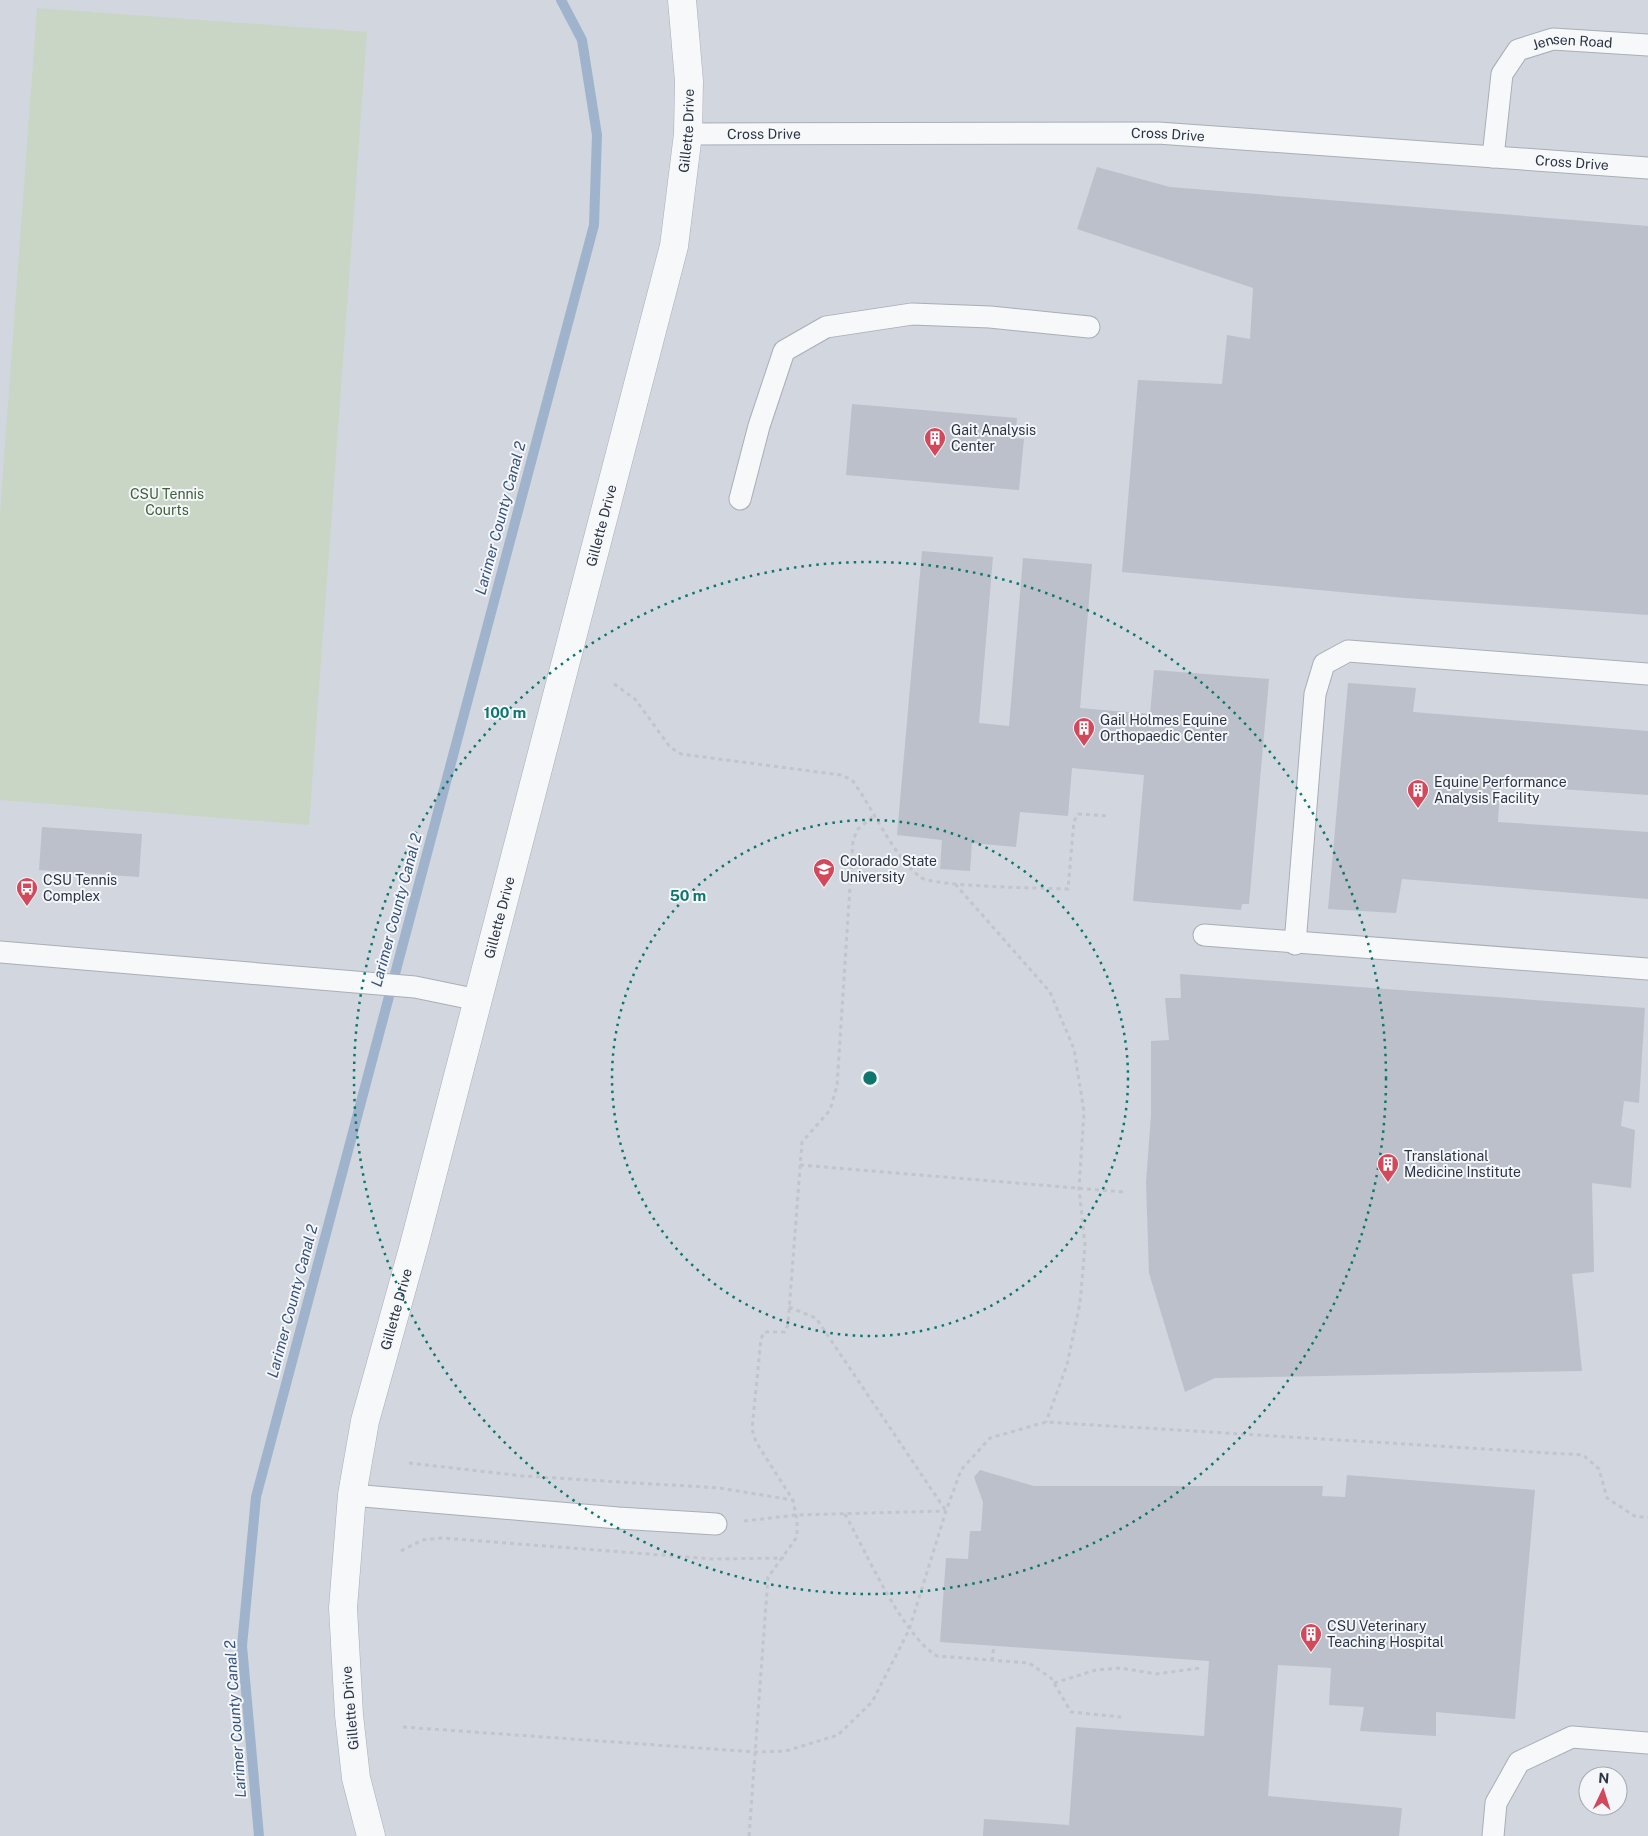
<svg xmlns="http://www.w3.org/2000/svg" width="1648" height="1836" viewBox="0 0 1648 1836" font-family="'Public Sans',sans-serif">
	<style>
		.built { fill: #d2d6de; fill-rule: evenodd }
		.green { fill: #c9d6c5 }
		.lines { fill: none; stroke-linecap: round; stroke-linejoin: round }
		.stream { stroke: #9fb4cc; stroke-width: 10 }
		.building { fill: #bbc0ca }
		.service-casing { stroke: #a9aeb7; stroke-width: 23 }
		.minor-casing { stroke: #a9aeb7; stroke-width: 29 }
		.path { stroke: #c2c5cb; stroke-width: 3; stroke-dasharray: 4 4; stroke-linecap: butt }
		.service { stroke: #f7f8fa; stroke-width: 21 }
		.minor { stroke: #f7f8fa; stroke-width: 28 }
		.ring { fill: none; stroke: #0f766e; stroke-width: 2.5; stroke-dasharray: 2.5 5 }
		.labels { text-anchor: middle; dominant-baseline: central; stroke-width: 4; stroke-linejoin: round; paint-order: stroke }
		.street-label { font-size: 14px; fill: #2b3445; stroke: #f4f6f9 }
		.poi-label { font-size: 14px; fill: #2b3445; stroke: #f4f6f9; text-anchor: start }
		.park-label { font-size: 14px; fill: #3f6138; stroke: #f4f6f9 }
		.water-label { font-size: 15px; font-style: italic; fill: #34527a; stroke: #f4f6f9 }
		.centre { fill: #0f766e; stroke: #f4f6f9; stroke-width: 2.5 }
		.ring-label { font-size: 15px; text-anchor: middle; font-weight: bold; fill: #0f766e; stroke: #f4f6f9; stroke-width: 4; stroke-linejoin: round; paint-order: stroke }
	</style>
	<rect width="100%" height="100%" fill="#e4e7ec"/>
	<!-- built -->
	<path class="built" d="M 0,0 L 1648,0 L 1648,1836 L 0,1836 ZM 1588,1776 L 1618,1776 L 1618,1806 L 1588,1806 Z"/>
	<!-- green -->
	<path class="green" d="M 37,8 L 367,32 L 309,825 L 0,800 L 0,514 Z"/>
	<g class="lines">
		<!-- stream -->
		<path class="stream" d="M 259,1836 L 242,1646 L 256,1497 L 594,225 L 597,135 L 582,40 L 561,0"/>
	</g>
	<!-- building -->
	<path class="building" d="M 1097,167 L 1170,187 L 1648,226 L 1648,615 L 1405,598 L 1122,572 L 1138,380 L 1222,384 L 1227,335 L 1250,339 L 1253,288 L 1077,229 Z
		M 852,404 L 1017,418 L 1015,438 L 1024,439 L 1019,490 L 846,475 Z
		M 922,551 L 993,557 L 979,723 L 1009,726 L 1023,558 L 1092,564 L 1080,708 L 1150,714 L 1154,670 L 1269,679 L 1249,904 L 1242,904 L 1241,910 L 1133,901 L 1144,775 L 1072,768 L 1068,816 L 1020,812 L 1016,847 L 972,843 L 970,871 L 940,869 L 942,840 L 897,835 Z
		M 1348,683 L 1416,688 L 1413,712 L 1648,731 L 1648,795 L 1500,785 L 1498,822 L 1648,832 L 1648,899 L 1402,879 L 1396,913 L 1328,909 Z
		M 42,827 L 142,834 L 139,877 L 39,870 Z
		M 1180,974 L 1645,1008 L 1639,1103 L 1624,1101 L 1621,1126 L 1635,1130 L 1631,1188 L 1592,1183 L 1594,1272 L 1572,1274 L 1582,1371 L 1215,1378 L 1185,1392 L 1149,1273 L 1146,1182 L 1151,1115 L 1151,1041 L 1169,1040 L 1165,998 L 1181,998 Z
		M 980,1470 L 1034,1486 L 1323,1486 L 1322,1496 L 1345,1497 L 1347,1475 L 1535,1490 L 1515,1719 L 1436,1712 L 1436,1736 L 1360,1731 L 1364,1707 L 1329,1705 L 1331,1668 L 1278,1665 L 1268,1796 L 1402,1808 L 1399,1836 L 983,1836 L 984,1819 L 1069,1825 L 1076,1727 L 1204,1736 L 1209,1661 L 940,1642 L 946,1558 L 968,1559 L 970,1531 L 981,1531 L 983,1502 L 974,1477 Z"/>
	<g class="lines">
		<!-- service casing -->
		<g class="service-casing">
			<g id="service">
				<path id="s1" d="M 688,134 L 1158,133 L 1648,168"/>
				<path id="s2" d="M 1493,157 L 1502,74 L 1518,50 L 1553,39 L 1648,45"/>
				<path d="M 740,499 L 759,426 L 784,351 L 826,327 L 912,314 L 990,317 L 1089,327"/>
				<path d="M 1204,935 L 1648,969"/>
				<path d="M 1295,944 L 1315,694 L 1324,664 L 1348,651 L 1648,674"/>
				<path d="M 0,952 L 415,987 L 478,1000"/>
				<path d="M 352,1495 L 618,1518 L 716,1524"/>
				<path d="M 1493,1836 L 1496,1803 L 1519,1762 L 1572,1737 L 1648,1743"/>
			</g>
		</g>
		<!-- minor casing -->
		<g class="minor-casing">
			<g id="minor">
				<path id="s3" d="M 371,1836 L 356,1778 L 349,1715 L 343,1608 L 352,1495 L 365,1421 L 414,1245 L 674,246 L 688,134 L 689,81 L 682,0"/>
			</g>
		</g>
		<!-- path -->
		<path class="path" d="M 614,684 L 635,699 L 670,747 L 681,754 L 841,775 L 852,780 C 873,808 893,856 920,877 C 932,887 1045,888 1068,889 L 1074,821 L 1078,814 L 1109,816
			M 955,884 L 1050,992 L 1074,1049 L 1084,1112 L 1079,1188 L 1085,1245 L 1080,1303 L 1067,1365 L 1046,1422
			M 800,1165 L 1124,1192
			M 789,1307 L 816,1318 L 946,1511
			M 409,1463 L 523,1476 L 719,1488 L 793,1500
			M 845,1514 C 866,1552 902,1635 937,1656 L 1029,1663 L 1051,1678 L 1071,1712 L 1121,1717
			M 744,1521 L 796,1515 L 945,1511
			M 401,1551 L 422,1540 L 442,1538 L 713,1559 L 784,1558
			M 992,1661 L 994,1645
			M 1054,1683 L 1096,1670 L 1121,1668 L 1156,1674 L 1200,1668
			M 403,1727 L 755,1752 L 786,1751 L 838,1735 L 872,1702 L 909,1630 L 946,1511 L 961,1470 L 990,1438 L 1046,1422 L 1583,1455 L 1599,1469 L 1607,1498 L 1636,1517 L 1648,1517
			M 749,1836 L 768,1577 L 797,1537 L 797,1521 L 793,1500 L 756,1442 L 752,1429 L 761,1339 L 764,1332 L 785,1332 L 788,1324 L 802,1142 L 830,1110 L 837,1086 L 853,840 L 858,829 L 875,815"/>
		<!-- service -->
		<use href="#service" class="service"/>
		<!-- minor -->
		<use href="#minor" class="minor"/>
	</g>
	<!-- distance rings -->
	<g class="ring">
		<circle cx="870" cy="1078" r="258"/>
		<circle cx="870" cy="1078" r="516"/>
	</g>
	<!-- icons -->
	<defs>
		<g id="building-pin" transform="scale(1.125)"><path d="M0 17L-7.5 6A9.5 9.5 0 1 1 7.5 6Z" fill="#d1495b" stroke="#f4f6f9"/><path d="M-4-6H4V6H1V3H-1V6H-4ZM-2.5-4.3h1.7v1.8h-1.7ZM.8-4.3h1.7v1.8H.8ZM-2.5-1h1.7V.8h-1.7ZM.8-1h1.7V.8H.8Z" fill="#fff"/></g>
		<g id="university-pin" transform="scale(1.125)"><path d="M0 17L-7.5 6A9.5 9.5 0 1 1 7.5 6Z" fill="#d1495b" stroke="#f4f6f9"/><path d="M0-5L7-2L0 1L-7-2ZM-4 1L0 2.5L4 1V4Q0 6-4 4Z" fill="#fff"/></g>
		<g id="bus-pin" transform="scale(1.125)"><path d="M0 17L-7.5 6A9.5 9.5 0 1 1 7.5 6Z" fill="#d1495b" stroke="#f4f6f9"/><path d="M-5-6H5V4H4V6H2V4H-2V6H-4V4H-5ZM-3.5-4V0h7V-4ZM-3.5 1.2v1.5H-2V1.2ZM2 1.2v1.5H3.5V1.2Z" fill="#fff"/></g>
	</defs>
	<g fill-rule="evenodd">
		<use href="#building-pin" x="935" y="438"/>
		<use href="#building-pin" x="1084" y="728"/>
		<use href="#building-pin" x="1418" y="790"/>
		<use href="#university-pin" x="824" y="869"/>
		<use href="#bus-pin" x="27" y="888"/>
		<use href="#building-pin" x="1388" y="1164"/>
		<use href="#building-pin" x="1311" y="1634"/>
	</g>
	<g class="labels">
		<!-- street labels -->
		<g class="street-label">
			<text stroke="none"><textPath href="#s2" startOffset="168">Jensen Road</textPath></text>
			<text stroke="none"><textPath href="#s3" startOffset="1750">Gillette Drive</textPath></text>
			<text stroke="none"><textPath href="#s1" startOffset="76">Cross Drive</textPath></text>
			<text stroke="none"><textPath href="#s1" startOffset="480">Cross Drive</textPath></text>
			<text stroke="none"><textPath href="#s1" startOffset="885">Cross Drive</textPath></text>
			<text stroke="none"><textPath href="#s3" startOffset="1345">Gillette Drive</textPath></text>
			<text stroke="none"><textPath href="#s3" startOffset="940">Gillette Drive</textPath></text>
			<text stroke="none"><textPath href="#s3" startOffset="535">Gillette Drive</textPath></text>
			<text transform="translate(350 1708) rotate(-95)">Gillette Drive</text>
		</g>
		<!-- poi labels -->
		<g class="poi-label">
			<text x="951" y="430">Gait Analysis<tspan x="951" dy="16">Center</tspan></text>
			<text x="1100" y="720">Gail Holmes Equine<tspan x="1100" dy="16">Orthopaedic Center</tspan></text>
			<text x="1434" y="782">Equine Performance<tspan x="1434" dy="16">Analysis Facility</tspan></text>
			<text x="840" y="861">Colorado State<tspan x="840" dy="16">University</tspan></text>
			<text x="43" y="880">CSU Tennis<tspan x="43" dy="16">Complex</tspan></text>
			<text x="1404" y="1156">Translational<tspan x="1404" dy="16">Medicine Institute</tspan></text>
			<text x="1327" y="1626">CSU Veterinary<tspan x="1327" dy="16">Teaching Hospital</tspan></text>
		</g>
		<!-- park labels -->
		<g class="park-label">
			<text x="167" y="494">CSU Tennis<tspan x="167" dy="16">Courts</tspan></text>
		</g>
		<!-- water labels -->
		<g class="water-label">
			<text transform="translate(500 518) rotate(-75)">Larimer County Canal 2</text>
			<text transform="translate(396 910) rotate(-75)">Larimer County Canal 2</text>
			<text transform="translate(292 1301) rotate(-75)">Larimer County Canal 2</text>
			<text transform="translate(235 1719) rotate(-94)">Larimer County Canal 2</text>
		</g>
	</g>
	<circle cx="870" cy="1078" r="8" class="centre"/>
	<g class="ring-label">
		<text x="505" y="718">100 m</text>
		<text x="688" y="901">50 m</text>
	</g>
	<!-- north arrow -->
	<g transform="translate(1603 1791) rotate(4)"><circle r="24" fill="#f4f6f9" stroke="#a4a8b1"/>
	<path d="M0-4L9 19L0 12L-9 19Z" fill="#d1495b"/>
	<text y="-8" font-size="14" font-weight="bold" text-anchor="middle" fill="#2b3445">N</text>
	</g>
</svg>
